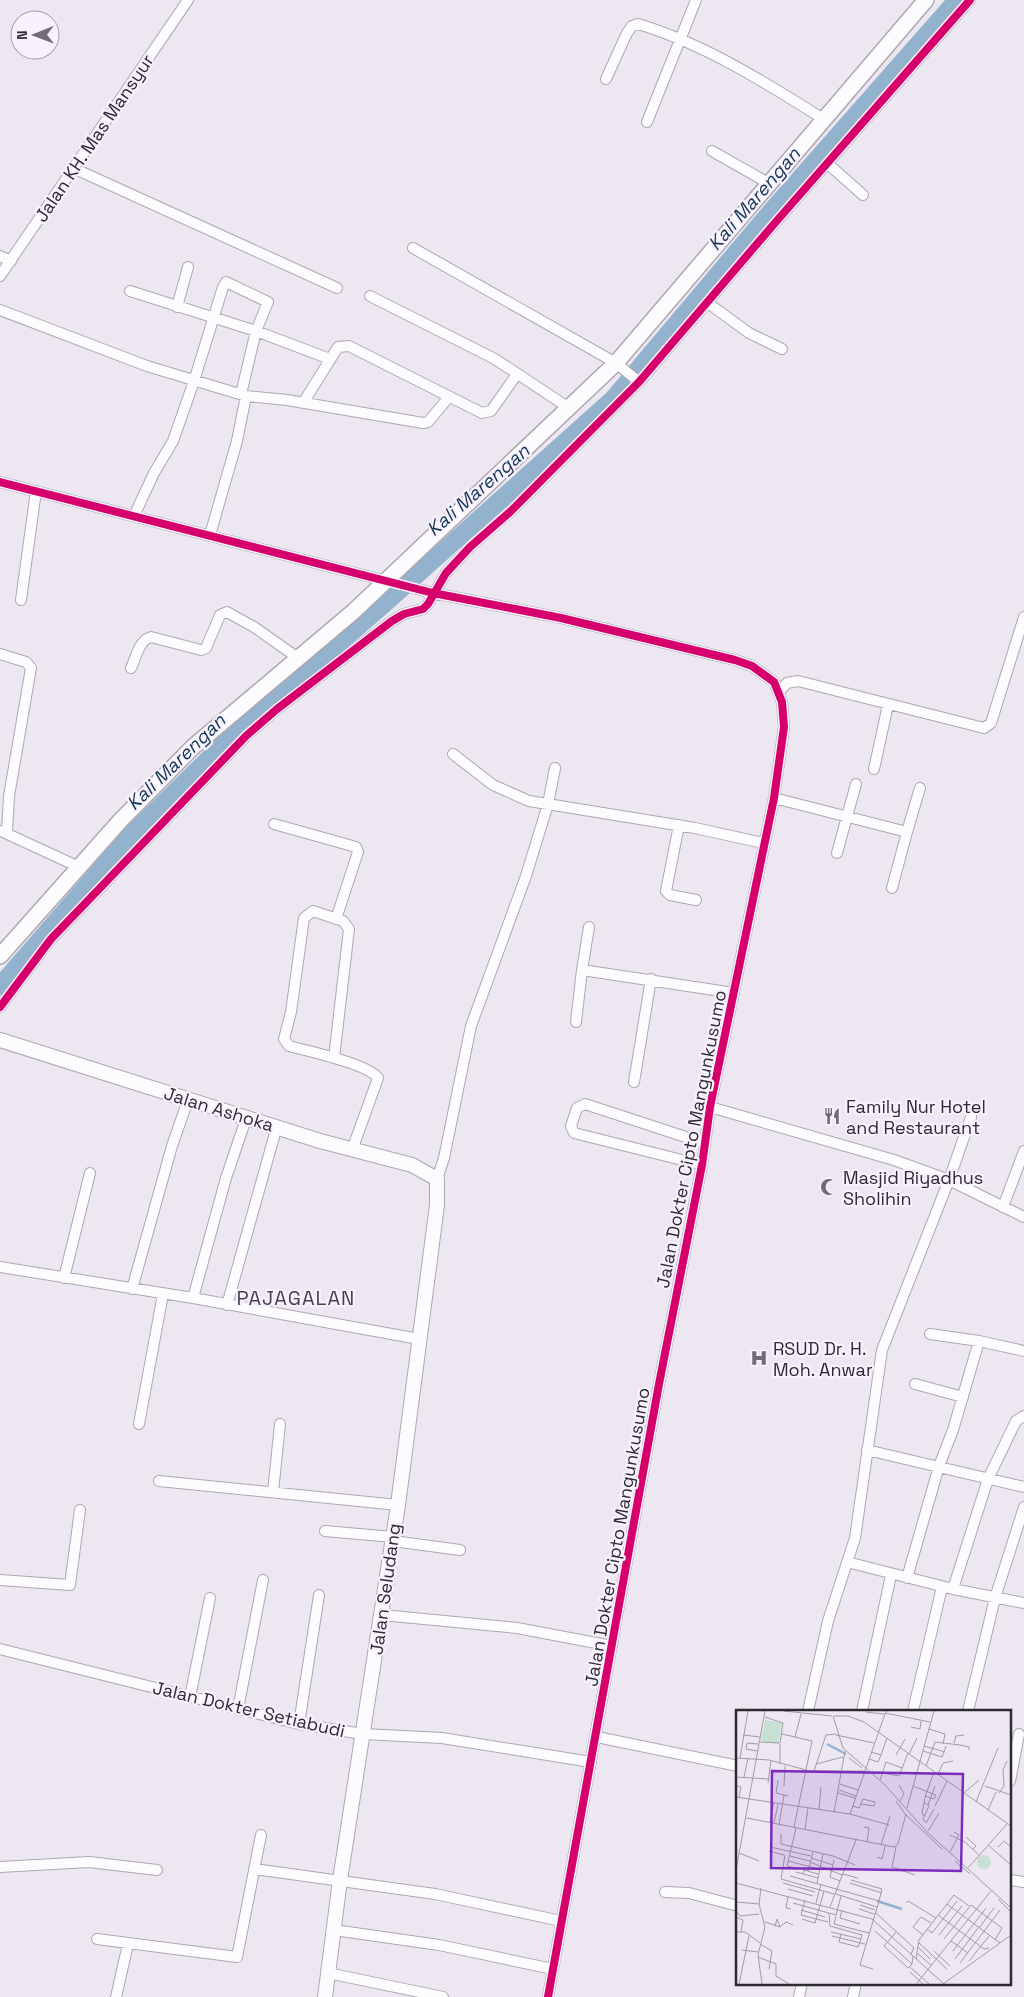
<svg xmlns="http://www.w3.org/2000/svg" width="1024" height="1997" viewBox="0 0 1024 1997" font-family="'Space Grotesk',sans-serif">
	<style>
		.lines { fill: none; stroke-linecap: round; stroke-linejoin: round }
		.river { stroke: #92b2ce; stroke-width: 18 }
		.minor-casing { stroke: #ada8b0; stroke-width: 12 }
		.major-casing { stroke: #ada8b0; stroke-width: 16 }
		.highway-casing { stroke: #ada8b0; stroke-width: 18 }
		.minor { stroke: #fcfbfd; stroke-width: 10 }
		.major { stroke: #fcfbfd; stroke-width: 14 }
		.highway { stroke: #fcfbfd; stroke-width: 15 }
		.cycleway-casing { stroke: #f9f1fe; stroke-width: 11 }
		.cycleway { stroke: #d6006c; stroke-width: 8 }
		.labels { text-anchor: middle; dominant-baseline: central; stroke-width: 4.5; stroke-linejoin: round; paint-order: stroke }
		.street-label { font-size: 18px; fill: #2e2a31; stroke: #f9f1fe }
		.poi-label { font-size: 18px; fill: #2e2a31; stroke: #f9f1fe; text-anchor: start }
		.water-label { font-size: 19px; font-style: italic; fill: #133953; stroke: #f9f1fe }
		.quarter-label { font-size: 20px; letter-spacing: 1px; fill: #493f50; stroke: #f9f1fe }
		.inset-river { fill: none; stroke: #92b2ce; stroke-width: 2.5 }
		.inset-road { fill: none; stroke: #a19ba5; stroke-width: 1 }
		.view { fill: #7b2cbf; fill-opacity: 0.15; stroke: #7b2cbf; stroke-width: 2.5 }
		.inset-edge { fill: none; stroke: #2e2a31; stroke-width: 2.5 }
	</style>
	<rect width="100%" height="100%" fill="#ede7f2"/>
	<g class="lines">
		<!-- river -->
		<path class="river" d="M 0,986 L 130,836 L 237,731 L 382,606 L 613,399 L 767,216 L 957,0"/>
		<!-- minor casing -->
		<g class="minor-casing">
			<path id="minor" d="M 606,79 L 627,33 L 632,26 L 638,24 C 705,44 766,83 825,120
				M 647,122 L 696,0
				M 712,151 L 770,184
				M 827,163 L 863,195
				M 73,168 L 337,288
				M 413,248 L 616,363 L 639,382
				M 0,256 L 11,261
				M 0,276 L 188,0
				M 130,291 L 256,331 L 330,359
				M 370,296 L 495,359 L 569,408
				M 708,303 L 749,333 L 782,349
				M 177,307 L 188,267
				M 0,310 L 147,366 L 246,396 L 287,400 L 423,423 L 428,422 L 449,397
				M 303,403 L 338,347 L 349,346 L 482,413 L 491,411 L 517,374
				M 0,482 L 433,593 L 561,618 L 735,660 L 752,666 L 774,682 L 782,702 L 784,727 L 774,798 L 710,1107 L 702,1165 L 659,1384 L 548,1997
				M 134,516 L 154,473 L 173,441 L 194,381 L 223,287 L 226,282 L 268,302 L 256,331 L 241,394
				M 210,535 L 237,441 L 246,396
				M 21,600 L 36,491
				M 0,654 L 26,662 L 31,668 L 9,796 L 7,832
				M 131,668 C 136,658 139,640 151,637 L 201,650 L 206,648 L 220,615 L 227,612 L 254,627 L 298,658
				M 779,692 L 787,683 L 798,681 L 984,728 L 991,723 L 1024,617
				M 453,754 L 493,785 L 529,801 L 695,828 L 763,843
				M 874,769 L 888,705
				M 774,798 L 907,832 L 892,888
				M 274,824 L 356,847 L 358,852 L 336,919
				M 679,825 L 666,891 L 670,895 L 696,900
				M 1,831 L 79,867
				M 907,832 L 920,788
				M 837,853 L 856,784
				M 582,970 L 589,927
				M 0,1007 L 51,939 L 246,736 L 277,709 L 392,621 L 404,614 L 423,609 L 428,604 L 446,573 L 470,547 L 511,511 L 639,382 L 774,224 L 970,0
				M 576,1022 L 582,970 L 734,993
				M 334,1058 L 349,929 L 343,921 L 313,911 L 304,918 L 291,1012 L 284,1039 L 289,1046 C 307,1051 369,1064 378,1078 L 352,1150
				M 634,1082 L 651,979
				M 710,1107 L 894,1160 L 949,1180 L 1024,1217
				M 702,1165 L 574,1133 L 571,1126 L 577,1108 L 585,1104 L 704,1143
				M 437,1179 L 444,1158 L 471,1026 L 526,876 L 548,804 L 555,768
				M 1003,1207 L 1024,1151
				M 0,1267 L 193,1298 L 419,1339
				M 64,1278 L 90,1173
				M 132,1289 L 172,1146 L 188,1100
				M 193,1298 L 226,1178 L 247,1116
				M 227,1305 L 277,1126
				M 930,1334 L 979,1341 L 1024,1351
				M 915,1384 L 963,1397
				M 139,1424 L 163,1294
				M 867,1450 L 1024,1487
				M 159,1481 L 398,1505
				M 273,1492 L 280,1424
				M 325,1531 L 393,1537
				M 393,1541 L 460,1550
				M 847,1562 L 953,1589 L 1024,1603
				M 907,1578 L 939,1466 L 953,1430 L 979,1341
				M 0,1580 L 70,1585 L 80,1510
				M 953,1589 L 988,1479 L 1016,1421 L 1024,1416
				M 382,1615 L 517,1628 L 612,1646
				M 0,1649 L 299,1724 L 363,1734 L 442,1738 L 591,1762
				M 190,1697 L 210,1598
				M 238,1709 L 263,1580
				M 808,1711 L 828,1621 L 855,1538 L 882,1350 L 949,1180 L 971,1117
				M 862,1711 L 891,1575
				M 913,1711 L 942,1587
				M 968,1711 L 995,1598 L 1024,1507
				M 299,1724 L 319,1595
				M 597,1737 L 738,1766
				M 1010,1781 L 1019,1734
				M 0,1867 L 89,1862 L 157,1870
				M 254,1869 L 435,1894 L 561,1921
				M 1010,1880 L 1024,1882
				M 665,1892 L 689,1893 L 738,1906
				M 334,1930 L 439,1945 L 553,1969
				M 97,1939 L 237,1957 L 261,1835
				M 328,1973 L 443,1997
				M 116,1997 L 128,1944
				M 799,1997 L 802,1983
				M 853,1997 L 856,1983"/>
		</g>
		<!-- major casing -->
		<g class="major-casing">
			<path id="major" d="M 0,1040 L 320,1141 L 412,1165 L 437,1179 L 437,1205 L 398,1505 L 340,1880 L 325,1997"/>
		</g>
		<!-- highway casing -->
		<g class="highway-casing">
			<path id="highway" d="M 0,956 L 120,821 L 193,747 L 353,612 L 616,363 L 926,0"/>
		</g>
		<!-- minor -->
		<use href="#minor" class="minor"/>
		<!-- major -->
		<use href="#major" class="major"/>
		<!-- highway -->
		<use href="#highway" class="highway"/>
		<!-- cycleway casing -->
		<g class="cycleway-casing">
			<path id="cycleway" d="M 0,482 L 433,593 L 561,618 L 735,660 L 752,666 L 774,682 L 782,702 L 784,727 L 774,798 L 710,1107 L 702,1165 L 659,1384 L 548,1997
				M 0,1007 L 51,939 L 246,736 L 277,709 L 392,621 L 404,614 L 423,609 L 428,604 L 446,573 L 470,547 L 511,511 L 639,382 L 774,224 L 970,0"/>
		</g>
		<!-- cycleway -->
		<use href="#cycleway" class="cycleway"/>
	</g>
	<!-- icons -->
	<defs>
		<g id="restaurant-bare" transform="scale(1.35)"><path d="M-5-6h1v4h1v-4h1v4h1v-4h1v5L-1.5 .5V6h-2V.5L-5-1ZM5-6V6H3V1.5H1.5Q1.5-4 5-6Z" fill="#716c75" stroke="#f9f1fe" stroke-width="2.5" paint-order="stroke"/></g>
		<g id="mosque-bare" transform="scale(1.35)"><path d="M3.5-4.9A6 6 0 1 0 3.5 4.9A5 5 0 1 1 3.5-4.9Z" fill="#716c75" stroke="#f9f1fe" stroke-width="2.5" paint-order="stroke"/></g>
		<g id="hospital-bare" transform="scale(1.35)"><path d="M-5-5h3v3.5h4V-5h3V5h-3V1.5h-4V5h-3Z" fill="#716c75" stroke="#f9f1fe" stroke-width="2.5" paint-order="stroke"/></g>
	</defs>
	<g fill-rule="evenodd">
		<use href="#restaurant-bare" x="832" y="1116"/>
		<use href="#mosque-bare" x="829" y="1187"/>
		<use href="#hospital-bare" x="759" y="1358"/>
	</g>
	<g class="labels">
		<!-- street labels -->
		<g class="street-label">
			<text transform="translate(94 138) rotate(-56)">Jalan KH. Mas Mansyur</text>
			<text transform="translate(219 1109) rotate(17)">Jalan Ashoka</text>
			<text transform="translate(691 1139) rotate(-79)">Jalan Dokter Cipto Mangunkusumo</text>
			<text transform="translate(617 1537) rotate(-80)">Jalan Dokter Cipto Mangunkusumo</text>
			<text transform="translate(385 1589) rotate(-82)">Jalan Seludang</text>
			<text transform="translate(249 1709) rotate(13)">Jalan Dokter Setiabudi</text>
		</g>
		<!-- poi labels -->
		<g class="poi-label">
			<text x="846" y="1106">Family Nur Hotel<tspan x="846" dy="21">and Restaurant</tspan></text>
			<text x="843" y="1177">Masjid Riyadhus<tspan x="843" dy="21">Sholihin</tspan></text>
			<text x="773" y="1348">RSUD Dr. H.<tspan x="773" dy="21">Moh. Anwar</tspan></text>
		</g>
		<!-- water labels -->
		<g class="water-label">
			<text transform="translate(754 199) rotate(-49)">Kali Marengan</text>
			<text transform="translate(478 490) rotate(-41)">Kali Marengan</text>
			<text transform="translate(176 762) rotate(-44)">Kali Marengan</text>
		</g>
		<!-- quarter labels -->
		<g class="quarter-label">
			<text x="296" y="1298">PAJAGALAN</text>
		</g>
	</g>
	<!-- overview -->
	<g transform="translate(736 1710)">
		<rect width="275" height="275" fill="#ede7f2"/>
		<path d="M 29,10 L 46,13 L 42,34 L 25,31 ZM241 152a7 7 0 1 1 14 0a7 7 0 1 1-14 0Z" fill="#c6e0d4"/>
		<path class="inset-river" d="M 91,34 L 110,44M 141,191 L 166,199"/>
		<path class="inset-road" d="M 48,1 L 96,6M 130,2 L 148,4M 149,3 L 194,12M 97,6 L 107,38 L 148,74 L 191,122 L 275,198M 98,6 L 112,6 L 128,12 L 275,116M 175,17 L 184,19 L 185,11M 193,19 L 209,24 L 207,34M 46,24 L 76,31M 7,25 L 24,27M 100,25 L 138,33M 59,27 L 65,4M 24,32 L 44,33 L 47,13 L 29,7M 218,33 L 220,26 L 228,25M 188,36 L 209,42M 21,41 L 10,39 L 11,33 L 22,34M 187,41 L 206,47 L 210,36M 135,42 L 145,45 L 151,28M 173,44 L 181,28M 160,45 L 169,29M 0,48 L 33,50 L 74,61 L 129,61M 4,48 L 12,1M 113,48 L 126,58M 133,49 L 142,52 L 145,45M 44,54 L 44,34M 80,54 L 107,47M 190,56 L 199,32 L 224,35 L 233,37 L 233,40M 78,61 L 90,25 L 100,24M 147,63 L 163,66 L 172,43M 202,64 L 207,53 L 217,51M 0,67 L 16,68M 8,67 L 12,48M 17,68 L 32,69M 42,70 L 40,83 L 52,86M 144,70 L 150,52 L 166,58M 32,73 L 35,50M 104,74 L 122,80M 163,75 L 168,84 L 164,91M 0,76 L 5,77 L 3,87M 48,76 L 49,56M 177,76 L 200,85 L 198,89 L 189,86M 249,76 L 275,85M 103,80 L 120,86M 102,83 L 119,88M 228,83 L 243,70M 263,83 L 268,76 L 267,60 L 271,51M 0,87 L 114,104 L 150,1M 160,91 L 169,104 L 206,139M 188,92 L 193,96 L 187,109 L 190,113M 240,92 L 262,38M 192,95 L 199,76M 117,96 L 123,98 L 127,89 L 139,92 L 138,96 L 125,94M 199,96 L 211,71M 171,98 L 198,1M 83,99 L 85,77M 252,100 L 260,82M 98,102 L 109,41M 114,104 L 153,115M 188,106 L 186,103 L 189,87 L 198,62M 11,108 L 158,137 L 162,134 L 170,104M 34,112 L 38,92M 38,113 L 42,94M 190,113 L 198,99M 43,114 L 48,85M 58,117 L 76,31M 128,117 L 133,118 L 131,132M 69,119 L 72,98M 192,121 L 203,103M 45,124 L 45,134 L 97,146 L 119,155M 214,125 L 229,132 L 243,145M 230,127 L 240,136 L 237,139M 145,135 L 154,106M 252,135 L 275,155M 34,137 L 75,146M 160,137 L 156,157 L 179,165M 262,137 L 268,131 L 274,136M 33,141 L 48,145M 214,142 L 223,125 L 218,122M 3,143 L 23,151M 49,145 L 45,169 L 98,184M 54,146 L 74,151M 141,147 L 146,149 L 149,136M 75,148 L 97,155M 98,150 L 94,167 L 104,171M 52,151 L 83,159M 219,151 L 234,164M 74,152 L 106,165M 60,158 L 51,156 L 60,118M 232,158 L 271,114M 0,160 L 29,1M 72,161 L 77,142M 60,162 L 82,168M 67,164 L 68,160 L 82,164M 107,164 L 122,168M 54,166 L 143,191 L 124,255 L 137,259M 115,170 L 146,179 L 143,191M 0,173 L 136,209 L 208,274M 47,173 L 79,182M 81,173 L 87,144M 114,173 L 146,183M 25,178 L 23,194 L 29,217 L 22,245 L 26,274M 52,179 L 77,186M 100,184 L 141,197M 52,186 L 50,198 L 55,199M 262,189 L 275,202M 69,190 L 65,205 L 92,212M 0,192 L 23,194M 57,193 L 100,205 L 105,186M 80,193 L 85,174M 170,193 L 172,191 L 200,208M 211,194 L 264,233M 124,195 L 139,200M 94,197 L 120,130M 123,199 L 138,204M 65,200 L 89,207M 106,200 L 104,208 L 124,214M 0,201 L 4,206 L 23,204M 139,202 L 178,238 L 175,244M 93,203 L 94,216 L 126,225M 202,205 L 248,239 L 253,238M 100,206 L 98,214 L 133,223M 0,207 L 7,210 L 5,222M 66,209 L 79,213 L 88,181M 29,212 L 44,217 L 50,212 L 57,215M 39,216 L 41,209 L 44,217M 243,218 L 258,198M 191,219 L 196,223 L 221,191M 139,221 L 176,254 L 177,246M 0,222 L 9,222 L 24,233M 95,222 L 125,229 L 126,224M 160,222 L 148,236 L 172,258 L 176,254M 105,224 L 103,232 L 122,237 L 125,229M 187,225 L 177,217 L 185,207 L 195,213M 203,225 L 226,196M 96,226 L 129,234M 208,229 L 235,195 L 266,218 L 259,230M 215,231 L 232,243M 182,232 L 211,259M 24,234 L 36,241 L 33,259M 182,237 L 194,249M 6,240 L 22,242M 198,241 L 214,256M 217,241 L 250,198M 181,243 L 196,256M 22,247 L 40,254 L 40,266 L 53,274M 180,249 L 183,230 L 218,185 L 233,196M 219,249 L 242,218M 233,251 L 253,226M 224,253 L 264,200M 174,257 L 193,274M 174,262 L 187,274M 181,273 L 255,181M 3,274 L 13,226M 207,274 L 275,225"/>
		<path class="view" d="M 36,61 L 227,64 L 225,161 L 35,158 Z"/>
		<rect width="275" height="275" class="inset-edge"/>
	</g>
	<!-- north arrow -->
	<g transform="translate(35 35) rotate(269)"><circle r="24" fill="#f9f1fe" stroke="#a8a1ac"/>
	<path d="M0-4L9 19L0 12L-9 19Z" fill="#716c75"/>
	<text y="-8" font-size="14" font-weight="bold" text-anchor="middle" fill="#2e2a31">N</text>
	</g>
</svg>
